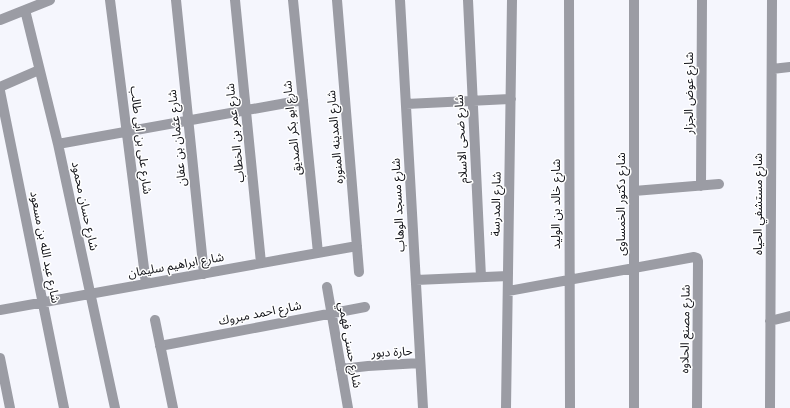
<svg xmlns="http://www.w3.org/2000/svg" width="790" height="408" viewBox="0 0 790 408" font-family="'Nunito Sans','Noto Sans Arabic',sans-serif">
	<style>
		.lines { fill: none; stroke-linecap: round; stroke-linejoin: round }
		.minor { stroke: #9b9ca4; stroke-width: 10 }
		.labels { text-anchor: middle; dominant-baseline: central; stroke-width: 3; stroke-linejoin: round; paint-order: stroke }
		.street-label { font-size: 12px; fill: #0f1016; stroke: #fff }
	</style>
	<rect width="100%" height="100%" fill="#f5f6fd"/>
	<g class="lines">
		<!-- minor -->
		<path class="minor" d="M 110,0 L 146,284
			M 176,0 L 204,274
			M 235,0 L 261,263
			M 293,0 L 318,253
			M 337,0 L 359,272
			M 400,0 L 423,408
			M 468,0 L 481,277
			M 569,0 L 570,408
			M 634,0 L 634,408
			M 25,10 L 58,144 L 115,408
			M 0,20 L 50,0
			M 772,69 L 790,67
			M 0,87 L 39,70
			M 0,91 L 64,408
			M 406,104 L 511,99
			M 58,144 L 303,100
			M 701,186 L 702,0
			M 634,191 L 719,184
			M 416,280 L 508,276
			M 327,287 L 348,408
			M 508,291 L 694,257 L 697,258 L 698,261 L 697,408
			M 0,310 L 357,246
			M 155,320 L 173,408
			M 770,321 L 790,316
			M 160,346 L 365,307
			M 0,358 L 10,408
			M 341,369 L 368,366 L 420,363
			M 506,408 L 512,0
			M 770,408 L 772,0"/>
	</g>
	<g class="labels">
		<!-- street labels -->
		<g class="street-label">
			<text transform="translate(689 93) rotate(-90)">شارع عوض الجزار</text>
			<text transform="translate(292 128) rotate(-96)">شارع ابو بكر الصديق</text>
			<text transform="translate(235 133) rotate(-96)">شارع عمر بن الخطاب</text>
			<text transform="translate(335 137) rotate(-95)">شارع المدينه المنوره</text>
			<text transform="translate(177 138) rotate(-96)">شارع عثمان بن عفان</text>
			<text transform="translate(461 139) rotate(-93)">شارع ضحى الاسلام</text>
			<text transform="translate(141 140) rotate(83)">شارع على بن ابى طالب</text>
			<text transform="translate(496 204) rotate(-89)">شارع المدرسة</text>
			<text transform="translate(556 204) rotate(-90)">شارع خالد بن الوليد</text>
			<text transform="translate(621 204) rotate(-90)">شارع دكتور الخمساوى</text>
			<text transform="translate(758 204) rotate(-90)">شارع مستشفي الحياه</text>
			<text transform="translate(398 205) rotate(-93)">شارع مسجد الوهاب</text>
			<text transform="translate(85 206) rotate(78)">شارع حسان محمود</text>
			<text transform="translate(45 247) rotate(79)">شارع عبد الله بن مسعود</text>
			<text transform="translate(176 265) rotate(-10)">شارع ابراهيم سليمان</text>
			<text transform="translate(260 313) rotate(-11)">شارع احمد مبروك</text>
			<text transform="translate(685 329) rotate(-89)">شارع مصنع الحلاوه</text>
			<text transform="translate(350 345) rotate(80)">شارع حسنى فهمي</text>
			<text transform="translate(392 352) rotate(-3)">حارة دبور</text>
		</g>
	</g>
</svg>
